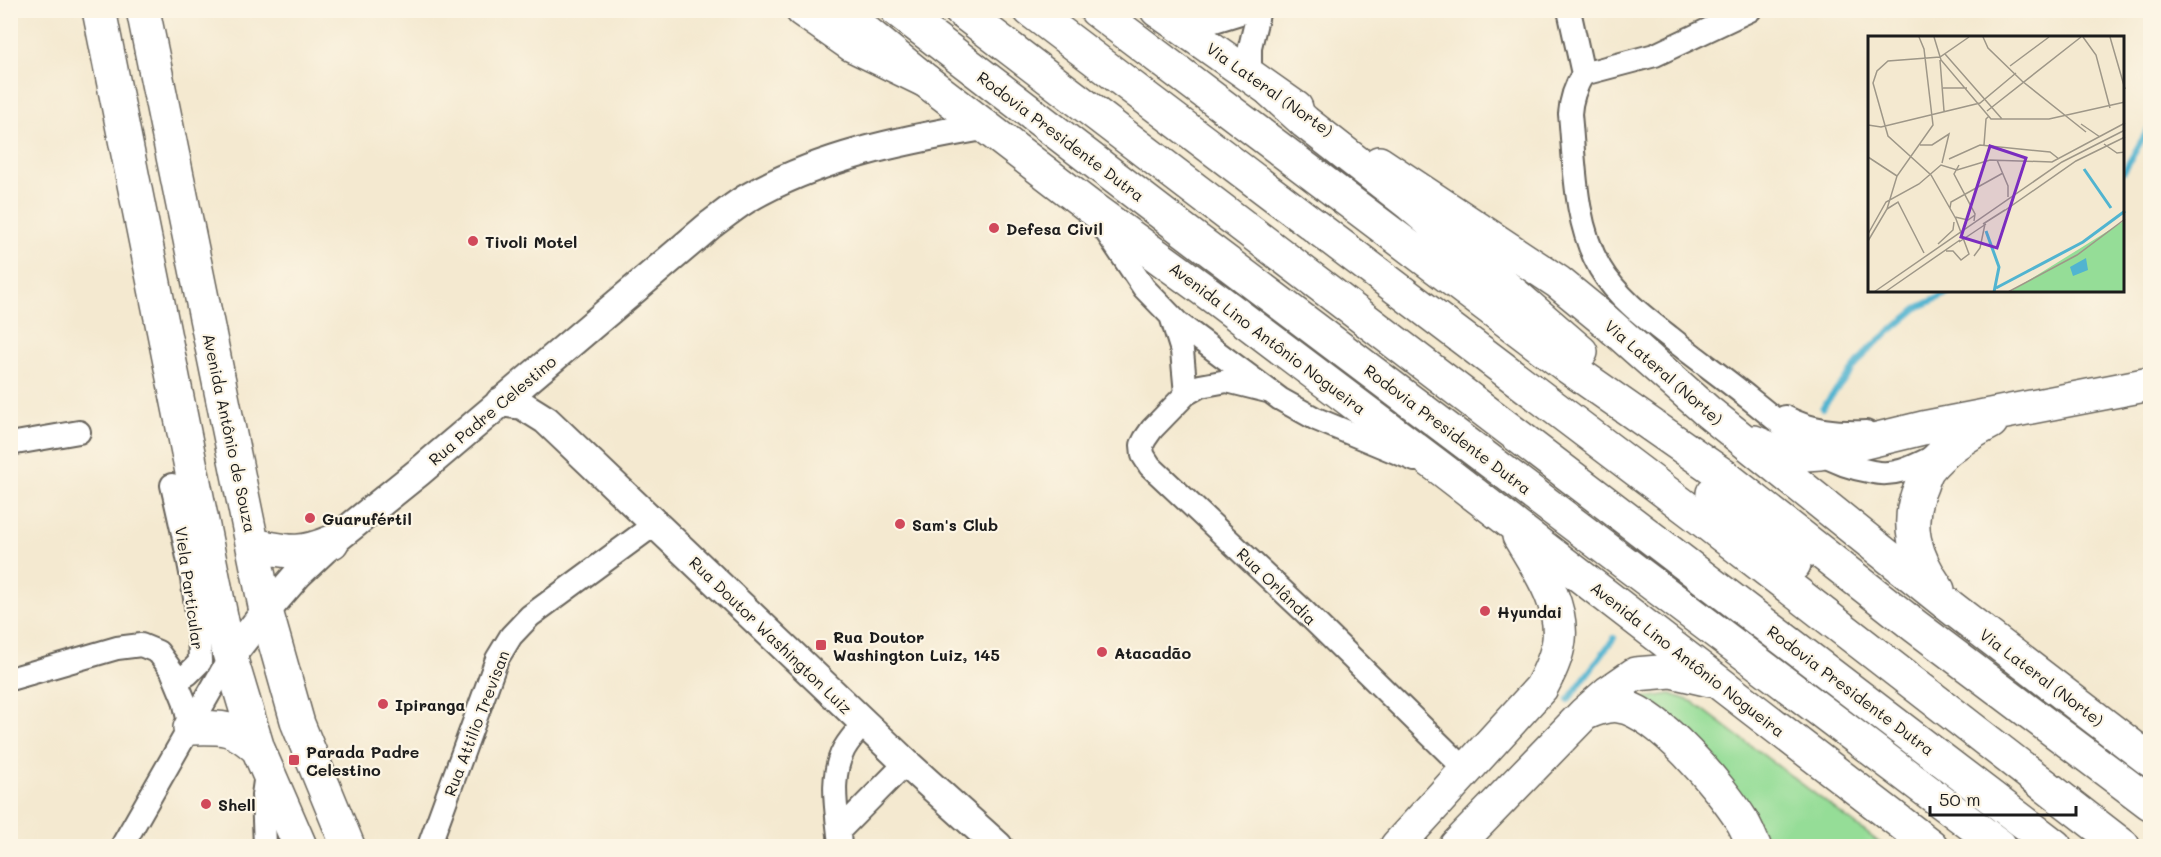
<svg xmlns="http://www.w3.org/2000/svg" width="2161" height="857" viewBox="0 0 2161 857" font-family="Mali,sans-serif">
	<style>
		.green { fill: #95dd97; stroke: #587c5a; stroke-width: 1.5 }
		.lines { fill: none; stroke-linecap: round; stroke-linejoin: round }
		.stream { stroke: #51b4d0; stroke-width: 6 }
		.minor-casing { stroke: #68645b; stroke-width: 26 }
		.tertiary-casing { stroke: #68645b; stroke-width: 32 }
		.secondary-casing { stroke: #68645b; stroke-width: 36 }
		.motorway-casing { stroke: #68645b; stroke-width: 36 }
		.minor { stroke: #fff; stroke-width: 22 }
		.tertiary { stroke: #fff; stroke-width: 28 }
		.secondary { stroke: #fff; stroke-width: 33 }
		.motorway { stroke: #fff; stroke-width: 33 }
		.poi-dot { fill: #d1495b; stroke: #fcf5e5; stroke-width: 2 }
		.labels { text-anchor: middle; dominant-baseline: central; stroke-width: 4.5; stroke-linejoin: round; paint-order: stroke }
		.street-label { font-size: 16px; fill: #1c1c1c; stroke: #fcf5e5 }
		.poi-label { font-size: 16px; font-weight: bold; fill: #1c1c1c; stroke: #fcf5e5; text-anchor: start }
		.inset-river { fill: none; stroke: #51b4d0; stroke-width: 3 }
		.inset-road { fill: none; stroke: #9e9788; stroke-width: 1.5 }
		.view { fill: #7b2cbf; fill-opacity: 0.15; stroke: #7b2cbf; stroke-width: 3 }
		.inset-edge { fill: none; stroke: #1c1c1c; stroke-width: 3 }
	</style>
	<rect width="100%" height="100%" fill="#fcf5e5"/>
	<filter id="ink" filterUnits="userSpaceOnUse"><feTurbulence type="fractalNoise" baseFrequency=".0167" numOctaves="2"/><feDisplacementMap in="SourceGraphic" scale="12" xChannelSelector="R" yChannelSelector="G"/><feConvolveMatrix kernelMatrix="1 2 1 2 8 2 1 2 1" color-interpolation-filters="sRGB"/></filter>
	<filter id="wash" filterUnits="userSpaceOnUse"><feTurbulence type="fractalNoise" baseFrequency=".008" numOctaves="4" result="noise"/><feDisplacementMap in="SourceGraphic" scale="24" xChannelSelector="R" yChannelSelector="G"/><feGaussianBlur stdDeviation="1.35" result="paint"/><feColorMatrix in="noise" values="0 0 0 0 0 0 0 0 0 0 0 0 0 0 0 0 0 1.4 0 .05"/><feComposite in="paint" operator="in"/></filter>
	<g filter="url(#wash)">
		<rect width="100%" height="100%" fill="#f4e9d0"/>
		<!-- green -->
		<path class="green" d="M 1671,694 L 1693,702 L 1884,846 L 1771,846 L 1750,812 L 1637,699 Z"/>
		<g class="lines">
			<!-- stream -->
			<path class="stream" d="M 2124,171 L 2150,126
				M 1822,408 L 1869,349 L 1919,307 L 1953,291
				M 1568,700 L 1614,638"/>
		</g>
	</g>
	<g filter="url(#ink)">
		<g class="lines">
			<!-- minor casing -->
			<g class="minor-casing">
				<path id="minor" d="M 1569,10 L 1583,74 C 1575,87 1571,98 1570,114 C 1575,165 1574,222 1600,268 C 1617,297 1645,318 1671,338 C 1697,359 1724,378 1750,399 C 1773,417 1794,436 1818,452 C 1834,462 1855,469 1873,472 C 1897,477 1916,465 1937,455
					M 1185,30 L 1250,10
					M 1583,74 L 1655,55 L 1750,10
					M 1250,76 L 1250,47 L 1259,10
					M 1099,221 L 1144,288 L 1178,323 L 1280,399 L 1316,419 L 1415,460
					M 1172,319 L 1182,351 L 1186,394
					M 1271,392 L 1227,381 L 1200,386 L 1186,394 L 1152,429 L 1145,439 L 1142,445 L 1143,455 L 1150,466 L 1305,612 L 1467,771
					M 1785,417 C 1811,431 1837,433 1866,432
					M 10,444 L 79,432
					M 172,485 C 185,542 200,602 200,662 L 188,674 L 176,681
					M 10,679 L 117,648 L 141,645 L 158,652 L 172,671 L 184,700 L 190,728
					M 839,831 L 906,763
					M 122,846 L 230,657
					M 265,846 L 263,795 L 266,774
					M 429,846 L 497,659 L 511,636 L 530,616 L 655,524
					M 840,846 C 838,815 828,779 844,749 C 849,740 857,731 864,723"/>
			</g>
			<!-- tertiary casing -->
			<g class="tertiary-casing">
				<path id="tertiary" d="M 500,402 L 522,405 L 546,420 L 906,763 L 998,846
					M 230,657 L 266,611 L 298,574 L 332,542 L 419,472 L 709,226 C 721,217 733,207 746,199 C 817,157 903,140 983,126"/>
			</g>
			<!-- secondary casing -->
			<g class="secondary-casing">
				<path id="secondary" d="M 99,10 L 227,646 L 258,749 L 300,846
					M 143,10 L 266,611 L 298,724 L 348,846
					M 802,10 L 852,45 L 926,81 L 1090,207 L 1219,301 L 1444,471 L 1931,846
					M 1157,10 L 1296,108
					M 1379,163 L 1558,282 L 1602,318 L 1707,411 L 1952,608 L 2150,760
					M 1754,442 L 1773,450 L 1791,455 L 1820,453 L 1923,428 L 2150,384
					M 253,545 C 289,552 298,556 332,542
					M 1938,590 C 1915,557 1904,524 1921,486 C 1923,480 1925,474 1928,469 C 1945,448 1968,434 1991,422
					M 1584,714 C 1595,709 1607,704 1619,706 C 1657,710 1722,789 1742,821 C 1747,829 1750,838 1754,846
					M 190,728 C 223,727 233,726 258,749
					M 1397,846 L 1541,688 C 1549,673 1557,657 1559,640 C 1563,602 1537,567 1519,536
					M 1456,846 L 1584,714 L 1609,692 L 1635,674 L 1671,671 L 1710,680"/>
			</g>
			<!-- motorway casing -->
			<g class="motorway-casing">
				<path id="motorway" d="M 839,10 L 926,81
					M 897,10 L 1181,228 L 2000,846
					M 960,10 L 2055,846
					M 1030,10 L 1700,518 L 2123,846
					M 1096,10 L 1564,364 L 1723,475 L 1915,626 L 2150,803
					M 1271,91 L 1305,122 L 1410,204 L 1581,352
					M 1713,493 L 1794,564"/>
			</g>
			<!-- minor -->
			<use href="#minor" class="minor"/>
			<!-- tertiary -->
			<use href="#tertiary" class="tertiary"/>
			<!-- secondary -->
			<use href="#secondary" class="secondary"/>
			<!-- motorway -->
			<use href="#motorway" class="motorway"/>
		</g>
	</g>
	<!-- markers -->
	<g class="poi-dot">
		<circle cx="994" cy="228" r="6"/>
		<circle cx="473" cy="241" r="6"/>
		<circle cx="310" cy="518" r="6"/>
		<circle cx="900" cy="524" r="6"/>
		<circle cx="1485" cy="611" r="6"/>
		<rect x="815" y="639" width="12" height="12" rx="3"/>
		<circle cx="1102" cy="652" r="6"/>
		<circle cx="383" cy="704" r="6"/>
		<rect x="288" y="754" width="12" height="12" rx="3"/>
		<circle cx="206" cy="804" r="6"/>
	</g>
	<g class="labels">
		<!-- street labels -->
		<g class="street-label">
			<text transform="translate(1270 89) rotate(35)">Via Lateral (Norte)</text>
			<text transform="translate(1061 136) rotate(37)">Rodovia Presidente Dutra</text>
			<text transform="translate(1268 338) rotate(37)">Avenida Lino Antônio Nogueira</text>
			<text transform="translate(1664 372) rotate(41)">Via Lateral (Norte)</text>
			<text transform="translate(492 410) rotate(-40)">Rua Padre Celestino</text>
			<text transform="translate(1448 429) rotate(37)">Rodovia Presidente Dutra</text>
			<text transform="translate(230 433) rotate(78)">Avenida Antônio de Souza</text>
			<text transform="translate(1277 586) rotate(44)">Rua Orlândia</text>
			<text transform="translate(190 588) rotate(82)">Viela Particular</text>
			<text transform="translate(771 635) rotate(44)">Rua Doutor Washington Luiz</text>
			<text transform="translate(1688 659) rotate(38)">Avenida Lino Antônio Nogueira</text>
			<text transform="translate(2042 677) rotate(37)">Via Lateral (Norte)</text>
			<text transform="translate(1851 690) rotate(37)">Rodovia Presidente Dutra</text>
			<text transform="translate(476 723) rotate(-69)">Rua Attilio Trevisan</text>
		</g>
		<!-- poi labels -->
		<g class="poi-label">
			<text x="1006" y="228">Defesa Civil</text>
			<text x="485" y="241">Tivoli Motel</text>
			<text x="322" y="518">Guarufértil</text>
			<text x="912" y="524">Sam's Club</text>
			<text x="1497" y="611">Hyundai</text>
			<text x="833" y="636">Rua Doutor<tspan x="833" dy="18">Washington Luiz, 145</tspan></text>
			<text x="1114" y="652">Atacadão</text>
			<text x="395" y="704">Ipiranga</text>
			<text x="306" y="751">Parada Padre<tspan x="306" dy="18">Celestino</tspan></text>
			<text x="218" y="804">Shell</text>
		</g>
	</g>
	<!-- overview -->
	<g transform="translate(1868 36)">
		<rect width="256" height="256" fill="#f4e9d0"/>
		<path d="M 256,185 L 256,256 L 142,256 Z" fill="#95dd97"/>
		<path d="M 218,222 L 220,234 L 205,240 L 202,231 Z" fill="#51b4d0"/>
		<path class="inset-river" d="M 216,133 L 243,172M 118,195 L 131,231 L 126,256M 128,252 L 215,206 L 257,175"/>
		<path class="inset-road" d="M 66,1 L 73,24 L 123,83 L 181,83 L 257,66M 115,1 L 120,12 L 154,45 L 218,96M 215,1 L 228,19 L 242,72M 242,1 L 257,53M 77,18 L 134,83M 72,24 L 76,75M 142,30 L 181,1M 75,52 L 99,52M 119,75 L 213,1M 213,88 L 232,101M 0,89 L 13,91 L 112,67 L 148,37M 236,108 L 249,117 L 257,116M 52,109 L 64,109 L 81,98 L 74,127M 116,109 L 118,83 L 121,80M 0,121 L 29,140M 81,123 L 112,109 L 182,116 L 191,123M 129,124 L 140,150 L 140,161M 91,129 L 86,138 L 107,178 L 106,185M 82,172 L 83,166 L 135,137M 19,173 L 30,166 L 56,217M 136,175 L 208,125 L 257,101M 87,181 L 100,184 L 107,179M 115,188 L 137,174M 0,198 L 18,166 L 51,148 L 73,129 L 89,134 L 122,124 L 184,126 L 257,87M 0,205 L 19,173 L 29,140 L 65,89 L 56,13 L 51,1M 91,206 L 118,188M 70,208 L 85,194 L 86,186M 78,215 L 85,215 L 93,224 L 101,218 L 88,183 L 63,139 L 20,100 L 5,47 L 9,35 L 20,25 L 72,21 L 101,1M 106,220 L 112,212 L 117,188M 6,256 L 194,126 L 257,94M 17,256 L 92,204M 140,256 L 209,219 L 257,183"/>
		<path class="view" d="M 122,110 L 158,122 L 129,212 L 93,201 Z"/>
		<rect width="256" height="256" class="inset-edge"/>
	</g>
	<!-- margin -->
	<rect width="2161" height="857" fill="none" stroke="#fcf5e5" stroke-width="36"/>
	<!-- scale -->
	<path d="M1930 806v9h146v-9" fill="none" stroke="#1c1c1c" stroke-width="3"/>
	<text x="1939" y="806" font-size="18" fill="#1c1c1c" stroke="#fcf5e5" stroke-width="4.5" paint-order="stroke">50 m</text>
</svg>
